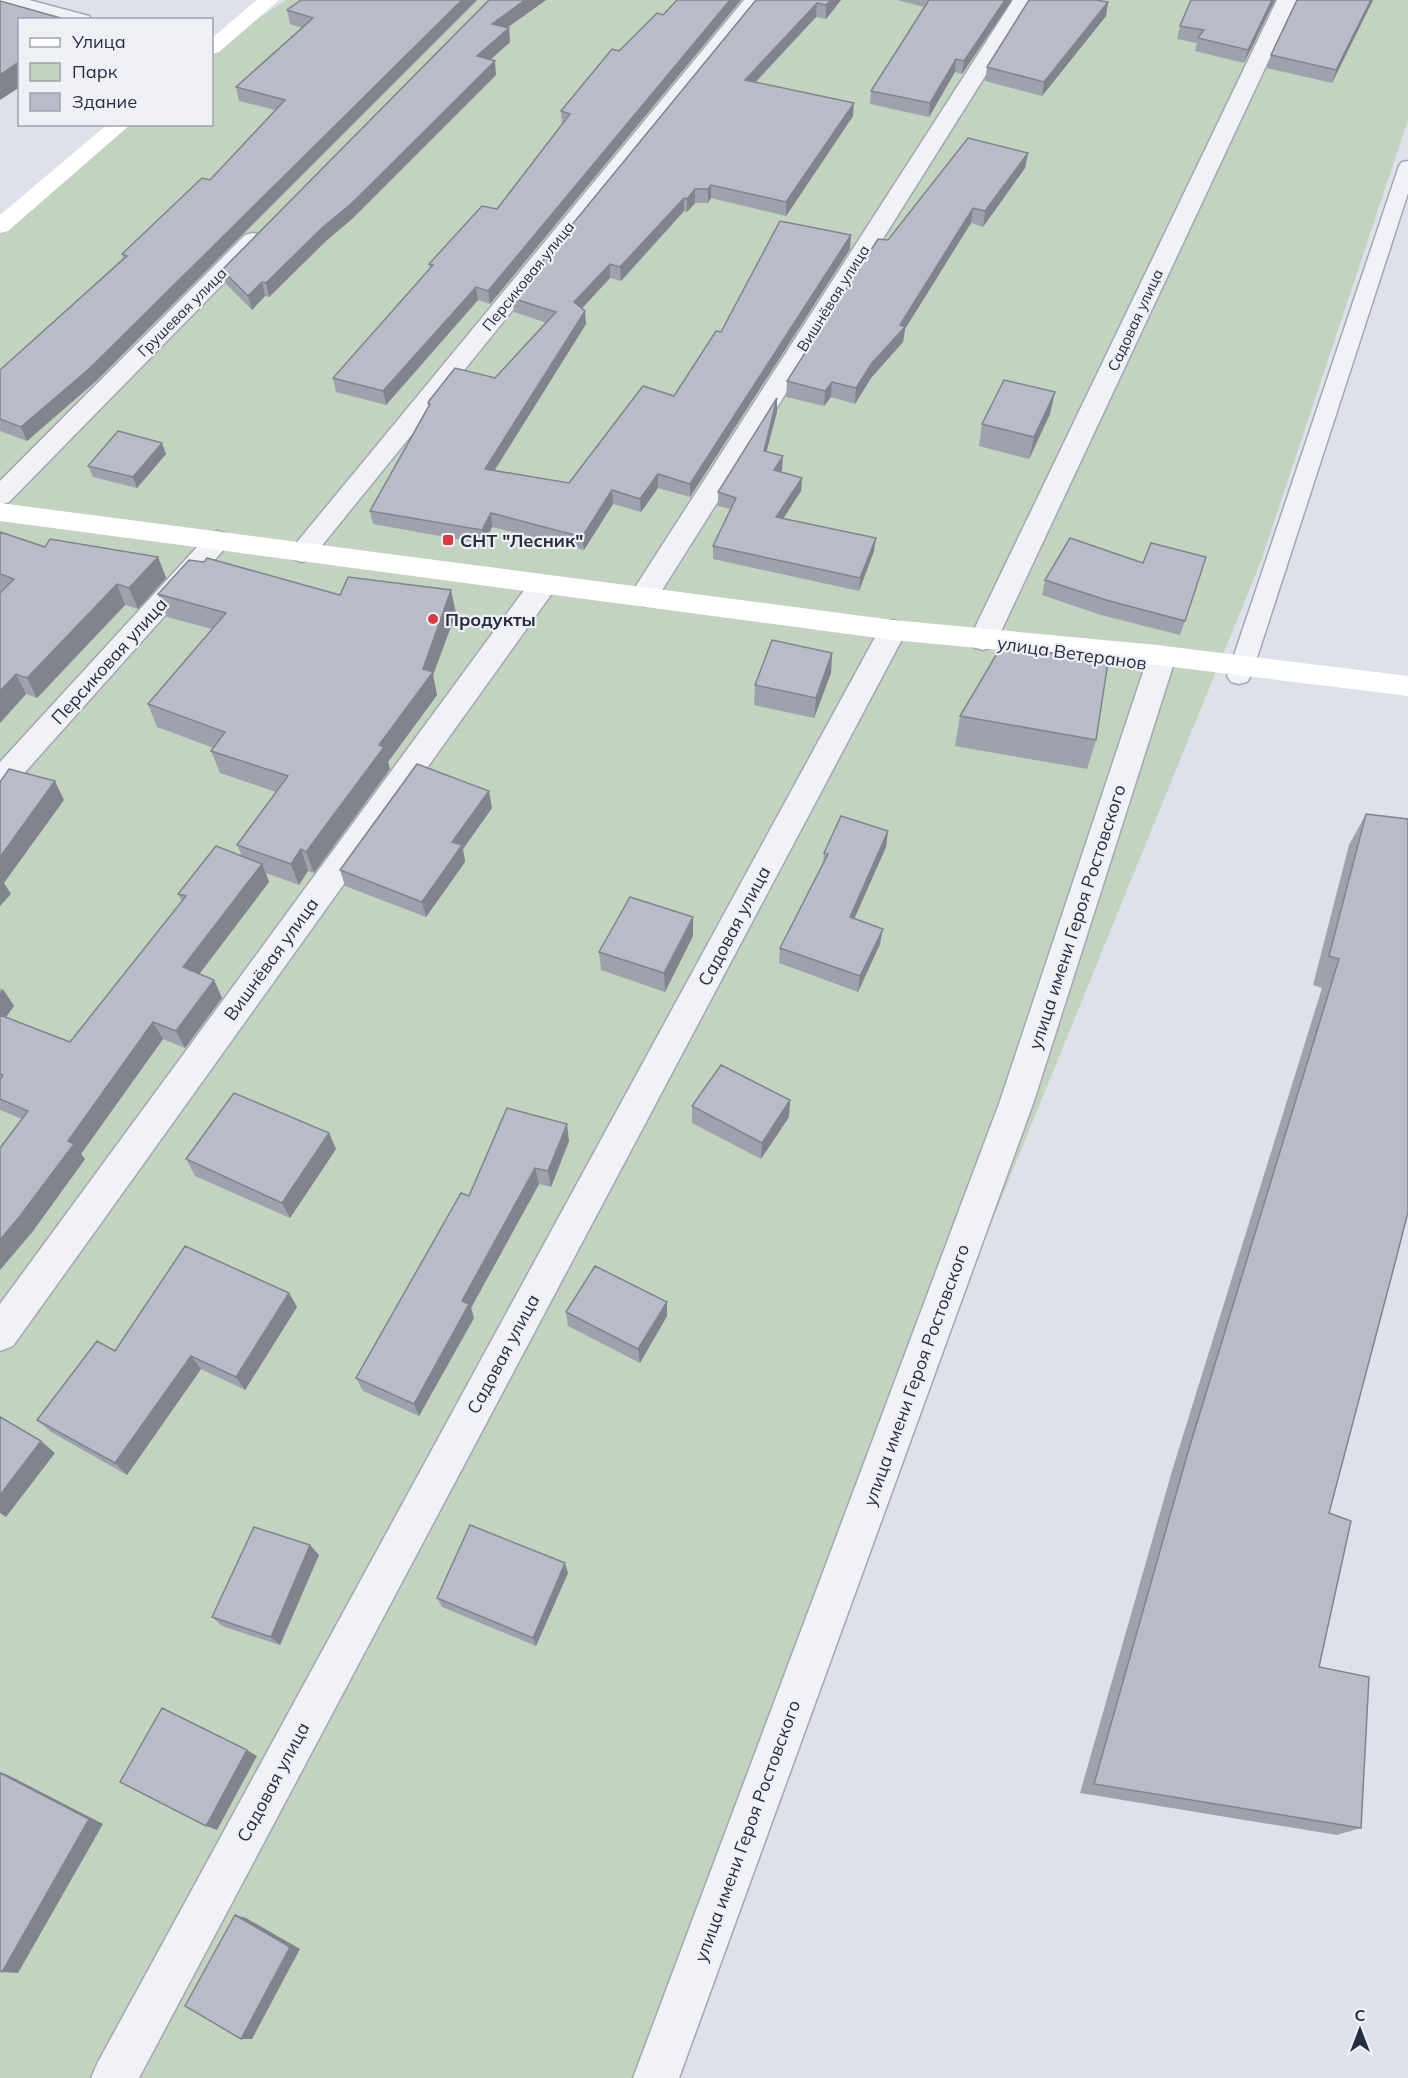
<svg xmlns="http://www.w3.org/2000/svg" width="1408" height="2078" viewBox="0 0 1408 2078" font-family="Mulish,sans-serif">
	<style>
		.green { fill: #c2d3bf }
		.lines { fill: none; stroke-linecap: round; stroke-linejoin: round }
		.lane-casing { stroke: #a3a7b3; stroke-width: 3 }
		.street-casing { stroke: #a3a7b3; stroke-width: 3 }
		.lane { fill: #f1f2f7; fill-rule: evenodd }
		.street { fill: #f1f2f7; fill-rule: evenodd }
		.secondary { fill: #fff; fill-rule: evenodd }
		.wall { fill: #9ea2ad }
		.shaded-wall { fill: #81848d }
		.building { fill: #b8bcc9; stroke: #81848d; stroke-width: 1.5 }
		.poi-dot { fill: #d73a40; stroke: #eef0f6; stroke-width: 2 }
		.labels { text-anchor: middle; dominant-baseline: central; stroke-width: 4.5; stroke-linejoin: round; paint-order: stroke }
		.far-street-label { font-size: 15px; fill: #262d41; stroke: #eef0f6 }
		.poi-label { font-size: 18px; font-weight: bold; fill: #262d41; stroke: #eef0f6; text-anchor: start }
		.street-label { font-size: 18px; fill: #262d41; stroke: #eef0f6 }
	</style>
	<rect width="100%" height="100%" fill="#dee1e9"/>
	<!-- green -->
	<path class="green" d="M 286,0 L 1408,0 L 1408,120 L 1261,561 L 643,2078 L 0,2078 L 0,219 L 117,125 L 212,124 L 212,49 Z"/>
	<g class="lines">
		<!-- lane casing -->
		<g class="lane-casing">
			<path id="lane" d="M 1408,161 L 1408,193 L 1251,676 L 1247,682 L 1239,684 L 1231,682 L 1227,676 L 1399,166 L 1402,162 Z"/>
		</g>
		<!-- street casing -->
		<g class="street-casing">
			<path id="street" d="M 0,0 L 29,0 L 89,16 L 92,20 L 57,20 L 0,4 Z
				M 744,0 L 764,0 L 311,559 L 302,562 L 293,559 L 289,553 L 293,547 Z
				M 1013,0 L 1033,0 L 654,603 L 644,606 L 634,603 L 630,596 L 634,589 Z
				M 1277,0 L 1297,0 L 997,640 L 993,647 L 983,650 L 973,647 L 969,640 Z
				M 253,233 L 261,235 L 264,240 L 261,245 L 9,502 L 0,505 L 0,481 L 245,235 Z
				M 218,531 L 227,534 L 231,540 L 227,546 L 10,789 L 0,792 L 0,762 L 209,534 Z
				M 543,576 L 553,578 L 557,585 L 553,592 L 13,1346 L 0,1351 L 0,1304 L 533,578 Z
				M 893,620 L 903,623 L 907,630 L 139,2078 L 91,2078 L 98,2062 L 879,630 L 883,623 Z
				M 1159,656 L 1169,659 L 1173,666 L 1034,1101 L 679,2078 L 633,2078 L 1000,1101 L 1145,666 L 1149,659 Z"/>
		</g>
		<!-- lane -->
		<use href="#lane" class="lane"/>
		<!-- street -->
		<use href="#street" class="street"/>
		<!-- secondary -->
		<path class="secondary" d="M 257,0 L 279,0 L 219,52 L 212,54 L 212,38 Z
			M 108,124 L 131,124 L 8,231 L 0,233 L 0,215 Z
			M 0,503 L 893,620 L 1157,645 L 1408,676 L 1408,696 L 1157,665 L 893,640 L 0,521 Z"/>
	</g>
	<!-- wall -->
	<path class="wall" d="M 477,0 L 95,382 L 27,441 L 0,431 L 0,370 L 123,258 L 122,254 L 210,180 L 275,110 L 239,101 L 236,87 L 302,28 L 290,24 L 287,10 Z
		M 489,0 L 546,0 L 507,28 L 509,28 L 510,42 L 490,60 L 496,75 L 353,218 L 326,241 L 269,297 L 265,296 L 252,310 L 226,284 L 222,270 Z
		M 677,0 L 741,0 L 490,304 L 478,300 L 386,405 L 336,392 L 333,378 L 430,269 L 429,264 L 497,209 L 562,124 L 561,111 L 619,51 L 663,15 Z
		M 756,0 L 841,0 L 826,19 L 816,17 L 756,82 L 853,116 L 786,216 L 711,198 L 708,203 L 695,203 L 687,212 L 684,211 L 621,281 L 610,278 L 582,308 L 586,324 L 495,470 L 569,483 L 674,396 L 721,332 L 850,249 L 690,497 L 658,488 L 641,512 L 613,504 L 584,550 L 492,527 L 484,544 L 373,524 L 370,511 L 428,406 L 428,403 L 495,378 L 547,323 L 514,312 L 512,298 Z
		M 897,0 L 1012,0 L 962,74 L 955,72 L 929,117 L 870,104 L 871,91 L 924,7 Z
		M 1191,0 L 1275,0 L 1244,63 L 1195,51 L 1197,43 L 1177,39 L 1180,26 Z
		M 1297,0 L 1373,0 L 1332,83 L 1267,68 L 1271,55 Z
		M 1108,2 L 1106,16 L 1042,96 L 985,81 L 987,67 Z
		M 1028,153 L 1025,168 L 983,227 L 971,223 L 905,329 L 903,342 L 871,378 L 855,404 L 831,397 L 824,406 L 786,397 L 787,381 L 888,240 Z
		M 777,412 L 766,452 L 782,470 L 781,472 L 802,478 L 801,491 L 783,518 L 874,551 L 859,591 L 713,559 L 713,546 L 731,509 L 718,506 L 718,492 Z
		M 1050,414 L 1029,459 L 979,446 L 982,424 Z
		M 166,454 L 137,488 L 93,477 L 88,466 Z
		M 0,532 L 45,547 L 158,557 L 166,578 L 138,609 L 125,605 L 37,698 L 26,694 L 0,723 L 0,593 L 1,592 L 0,592 Z
		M 1143,563 L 1185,621 L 1180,635 L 1101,615 L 1042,595 L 1045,580 Z
		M 158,594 L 340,595 L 456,613 L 433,675 L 437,695 L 388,762 L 390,769 L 314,873 L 308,871 L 299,885 L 266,873 L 269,882 L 199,974 L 214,980 L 222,998 L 185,1048 L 163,1039 L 81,1154 L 85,1159 L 33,1231 L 0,1270 L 0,1148 L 22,1119 L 0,1110 L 0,988 L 14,1006 L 6,1017 L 70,1042 L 182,901 L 178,894 L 242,856 L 237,845 L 276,792 L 220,773 L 211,751 L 214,748 L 157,727 L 148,704 L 212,629 L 167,617 Z
		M 832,653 L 831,673 L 814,718 L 754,705 L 755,685 Z
		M 960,716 L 1096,740 L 1087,769 L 955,746 Z
		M 492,808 L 463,849 L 465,862 L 426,917 L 345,886 L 340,870 Z
		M 1366,814 L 1329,1513 L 1319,1667 L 1361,1828 L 1337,1835 L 1080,1793 L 1172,1471 L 1322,988 L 1313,985 L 1349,845 Z
		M 888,831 L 886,847 L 854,919 L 880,944 L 858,992 L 779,963 L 780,948 L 823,864 L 824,853 Z
		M 693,936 L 665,992 L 601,970 L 599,952 Z
		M 790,1100 L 789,1117 L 761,1159 L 692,1123 L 692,1106 Z
		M 329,1133 L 336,1149 L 290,1218 L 195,1176 L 186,1159 Z
		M 569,1141 L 551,1187 L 539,1184 L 471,1308 L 474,1318 L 419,1416 L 363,1391 L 356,1378 L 469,1196 Z
		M 289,1293 L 297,1307 L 245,1390 L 201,1369 L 127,1475 L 51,1432 L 37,1420 L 115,1351 Z
		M 566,1312 L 667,1316 L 640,1363 L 568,1326 Z
		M 319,1555 L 280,1645 L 222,1626 L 212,1617 Z
		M 568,1573 L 536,1646 L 442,1607 L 437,1598 Z"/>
	<!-- shaded-wall -->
	<path class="shaded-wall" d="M 462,0 L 477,0 L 95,382 L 27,441 L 21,427 Z
		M 525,0 L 546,0 L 494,37 L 492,24 Z
		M 730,0 L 741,0 L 490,304 L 488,291 Z
		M 831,0 L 841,0 L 826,19 L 826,5 Z
		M 1005,0 L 1012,0 L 962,74 L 964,61 Z
		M 1272,0 L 1275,0 L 1244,63 L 1248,50 Z
		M 1371,0 L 1373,0 L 1332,83 L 1336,70 Z
		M 1108,2 L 1106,16 L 1042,96 L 1044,82 Z
		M 817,3 L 816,17 L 745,93 L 745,80 Z
		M 509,28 L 510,42 L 479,70 L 477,56 Z
		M 956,59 L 955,72 L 929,117 L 930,103 Z
		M 20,61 L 20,87 L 0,100 L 0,75 Z
		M 495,61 L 496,75 L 353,218 L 326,241 L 269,297 L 266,283 Z
		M 854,103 L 853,116 L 786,216 L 786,202 Z
		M 1028,153 L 1025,168 L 983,227 L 985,211 Z
		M 711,185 L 711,198 L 708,203 L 708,189 Z
		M 695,189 L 695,203 L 687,212 L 687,199 Z
		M 684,198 L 684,211 L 621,281 L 620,267 Z
		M 973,208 L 971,223 L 905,329 L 903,342 L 871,378 L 855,404 L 856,388 L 872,363 L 900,325 Z
		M 851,235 L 850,249 L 690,497 L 690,484 Z
		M 610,264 L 610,278 L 575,316 L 574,302 Z
		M 262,282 L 265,296 L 252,310 L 248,296 Z
		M 476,287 L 478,300 L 386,405 L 383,391 Z
		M 585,311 L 586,324 L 487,482 L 485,469 Z
		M 832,382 L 831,397 L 824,406 L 825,391 Z
		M 1055,392 L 1050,414 L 1029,459 L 1034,437 Z
		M 777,398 L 777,412 L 763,465 L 764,451 Z
		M 162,443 L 166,454 L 137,488 L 133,477 Z
		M 783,456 L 782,470 L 774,483 L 774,470 Z
		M 658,474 L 658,488 L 641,512 L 640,499 Z
		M 802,478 L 801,491 L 776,530 L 776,517 Z
		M 612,490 L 613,504 L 584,550 L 582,537 Z
		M 491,513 L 492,527 L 484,544 L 482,530 Z
		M 876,538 L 874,551 L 859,591 L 860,578 Z
		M 158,557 L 166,578 L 138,609 L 129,588 Z
		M 117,584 L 125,605 L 37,698 L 27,678 Z
		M 451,590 L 456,613 L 433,675 L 437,695 L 388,762 L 390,769 L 314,873 L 306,852 L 379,745 L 423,669 Z
		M 832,653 L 831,673 L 814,718 L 816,698 Z
		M 16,674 L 26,694 L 0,723 L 0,691 Z
		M 55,781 L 64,800 L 4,883 L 11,894 L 0,906 L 0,857 Z
		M 489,791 L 492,808 L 463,849 L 465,862 L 426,917 L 422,902 L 452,842 Z
		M 888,831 L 886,847 L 848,933 L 850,917 Z
		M 301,849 L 308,871 L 299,885 L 291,864 Z
		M 262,864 L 269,882 L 191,985 L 183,967 Z
		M 693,917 L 693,936 L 665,992 L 664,973 Z
		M 883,929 L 880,944 L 858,992 L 860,976 Z
		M 214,980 L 222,998 L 185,1048 L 176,1031 Z
		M 3,989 L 14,1006 L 0,1025 L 0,993 Z
		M 153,1022 L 163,1039 L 81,1154 L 85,1159 L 33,1231 L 0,1270 L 0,1240 L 68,1141 Z
		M 790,1100 L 789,1117 L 761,1159 L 762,1143 Z
		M 567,1124 L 569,1141 L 551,1187 L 548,1171 Z
		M 329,1133 L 336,1149 L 290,1218 L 282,1203 Z
		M 535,1168 L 539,1184 L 471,1308 L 474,1318 L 419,1416 L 414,1404 L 462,1301 Z
		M 289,1293 L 297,1307 L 245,1390 L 236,1377 Z
		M 667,1302 L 667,1316 L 640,1363 L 638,1349 Z
		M 191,1356 L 201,1369 L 127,1475 L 115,1463 Z
		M 41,1441 L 55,1453 L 6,1517 L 0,1513 L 0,1495 Z
		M 310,1545 L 319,1555 L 280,1645 L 271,1637 Z
		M 565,1563 L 568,1573 L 536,1646 L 533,1638 Z
		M 247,1750 L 257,1756 L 217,1830 L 206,1826 Z
		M 0,1772 L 8,1775 L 103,1824 L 18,1973 L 2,1972 Z
		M 235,1915 L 246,1918 L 300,1949 L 252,2039 L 241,2039 Z"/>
	<!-- building -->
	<path class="building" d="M 301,0 L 462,0 L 90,368 L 21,427 L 0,419 L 0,370 L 127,256 L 122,254 L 202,178 L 210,180 L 285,100 L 236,87 L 313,18 L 287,10 Z
		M 489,0 L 525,0 L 492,24 L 509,28 L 477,56 L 495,61 L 351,204 L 323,227 L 266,283 L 262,282 L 248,296 L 222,270 Z
		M 677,0 L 730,0 L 488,291 L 476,287 L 383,391 L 333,378 L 433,265 L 429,264 L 482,206 L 497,209 L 570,114 L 561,111 L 612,49 L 619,51 L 657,13 L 663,15 Z
		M 756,0 L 831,0 L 826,5 L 817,3 L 745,80 L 854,103 L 786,202 L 711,185 L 708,189 L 695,189 L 687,199 L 684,198 L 620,267 L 610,264 L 574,302 L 585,311 L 485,469 L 569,483 L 643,386 L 674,396 L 716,331 L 721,332 L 780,221 L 851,235 L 690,484 L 658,474 L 640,499 L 612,490 L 582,537 L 491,513 L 482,530 L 370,511 L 430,404 L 428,403 L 429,401 L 455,368 L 495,378 L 556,312 L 512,298 Z
		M 929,0 L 1005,0 L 964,61 L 956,59 L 930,103 L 871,91 Z
		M 1029,0 L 1096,0 L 1108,2 L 1044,82 L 987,67 Z
		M 1191,0 L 1272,0 L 1248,50 L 1198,38 L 1204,30 L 1180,26 Z
		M 1297,0 L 1371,0 L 1336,70 L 1271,55 Z
		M 0,1 L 68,20 L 20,20 L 20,61 L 0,75 Z
		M 968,138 L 1028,153 L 985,211 L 973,208 L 900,325 L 905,327 L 872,363 L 856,388 L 832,382 L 825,391 L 787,381 L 878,239 L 888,240 Z
		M 1004,380 L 1055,392 L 1034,437 L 982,424 Z
		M 777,398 L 764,451 L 783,456 L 774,470 L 802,478 L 776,517 L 876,538 L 860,578 L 713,546 L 736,498 L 718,492 Z
		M 118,431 L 162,443 L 133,477 L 88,466 Z
		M 0,532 L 45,547 L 50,539 L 158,557 L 129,588 L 117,584 L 27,678 L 16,674 L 0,691 L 0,593 L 14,579 L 0,574 Z
		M 1070,538 L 1143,563 L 1151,543 L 1206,557 L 1185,621 L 1106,600 L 1045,580 Z
		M 207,558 L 340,595 L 348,577 L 451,590 L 423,669 L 433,672 L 379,745 L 384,747 L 306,852 L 301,849 L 291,864 L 237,845 L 288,776 L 211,751 L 225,732 L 148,704 L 226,613 L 158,594 L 189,560 L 204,562 Z
		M 772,640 L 832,653 L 816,698 L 755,685 Z
		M 1002,645 L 1108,662 L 1096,740 L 960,716 Z
		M 417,764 L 489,791 L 452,842 L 462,845 L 422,902 L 340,870 Z
		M 9,769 L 55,781 L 0,857 L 0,782 Z
		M 1366,814 L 1408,819 L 1408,1212 L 1395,1263 L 1329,1513 L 1351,1521 L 1319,1667 L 1369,1677 L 1361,1828 L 1094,1784 L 1188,1452 L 1339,959 L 1329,956 Z
		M 841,816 L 888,831 L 850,917 L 883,929 L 860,976 L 780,948 L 828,854 L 824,853 Z
		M 216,846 L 262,864 L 183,967 L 214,980 L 176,1031 L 153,1022 L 68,1141 L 74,1144 L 20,1216 L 0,1240 L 0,1148 L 28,1111 L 0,1099 L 0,1080 L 3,1075 L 0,1074 L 0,1015 L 70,1042 L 186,896 L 178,894 Z
		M 630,897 L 693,917 L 664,973 L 599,952 Z
		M 721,1065 L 790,1100 L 762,1143 L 692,1106 Z
		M 234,1093 L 329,1133 L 282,1203 L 186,1159 Z
		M 507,1108 L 567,1124 L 548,1171 L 535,1168 L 462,1301 L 469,1304 L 414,1404 L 356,1378 L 461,1193 L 469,1196 Z
		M 185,1246 L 289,1293 L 236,1377 L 191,1356 L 115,1463 L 37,1420 L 97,1341 L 115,1351 Z
		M 595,1266 L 667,1302 L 638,1349 L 566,1312 Z
		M 0,1417 L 41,1441 L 0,1495 Z
		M 470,1525 L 565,1563 L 533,1638 L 437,1598 Z
		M 254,1527 L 310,1545 L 271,1637 L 212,1617 Z
		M 162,1708 L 247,1750 L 206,1826 L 120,1782 Z
		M 0,1773 L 89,1819 L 2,1972 L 0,1971 Z
		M 235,1915 L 290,1947 L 241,2039 L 185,2006 Z"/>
	<!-- markers -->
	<g class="poi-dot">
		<rect x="442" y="534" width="12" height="12" rx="3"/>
		<circle cx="433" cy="619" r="6"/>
	</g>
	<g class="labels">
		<!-- far-street labels -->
		<g class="far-street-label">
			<text transform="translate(528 276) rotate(-51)">Персиковая улица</text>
			<text transform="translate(833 298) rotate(-58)">Вишнёвая улица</text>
			<text transform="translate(182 312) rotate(-45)">Грушевая улица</text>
			<text transform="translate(1135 320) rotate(-65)">Садовая улица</text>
		</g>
		<!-- poi labels -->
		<g class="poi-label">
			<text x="460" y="540">СНТ "Лесник"</text>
			<text x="445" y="619">Продукты</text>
		</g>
		<!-- street labels -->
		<g class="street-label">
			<text transform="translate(1072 653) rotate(8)">улица Ветеранов</text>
			<text transform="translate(109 661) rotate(-48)">Персиковая улица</text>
			<text transform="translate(1077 917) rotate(-72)">улица имени Героя Ростовского</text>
			<text transform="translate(734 926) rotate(-62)">Садовая улица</text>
			<text transform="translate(271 959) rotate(-54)">Вишнёвая улица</text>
			<text transform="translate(503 1354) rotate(-62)">Садовая улица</text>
			<text transform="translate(916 1375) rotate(-70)">улица имени Героя Ростовского</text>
			<text transform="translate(273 1782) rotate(-62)">Садовая улица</text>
			<text transform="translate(747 1831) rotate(-70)">улица имени Героя Ростовского</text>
		</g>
	</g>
	<!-- legend -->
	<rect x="18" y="18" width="195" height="108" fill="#eef0f6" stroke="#9ea2ae" stroke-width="1.5"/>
	<rect x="30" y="38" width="30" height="9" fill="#ffffff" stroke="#9ea2ae" stroke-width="1.5"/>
	<text x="72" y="48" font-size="18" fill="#262d41">Улица</text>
	<rect x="30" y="63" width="30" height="18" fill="#c2d3bf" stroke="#9ea2ae" stroke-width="1.5"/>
	<text x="72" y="78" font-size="18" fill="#262d41">Парк</text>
	<rect x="30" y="93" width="30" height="18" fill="#b8bcc9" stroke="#9ea2ae" stroke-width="1.5"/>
	<text x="72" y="108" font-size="18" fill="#262d41">Здание</text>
	<!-- north arrow -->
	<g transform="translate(1360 2030)" stroke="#eef0f6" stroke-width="4.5" paint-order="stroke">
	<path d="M0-4.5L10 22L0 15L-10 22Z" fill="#262d41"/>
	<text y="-9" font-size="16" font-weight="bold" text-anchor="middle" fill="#262d41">С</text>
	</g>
</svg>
